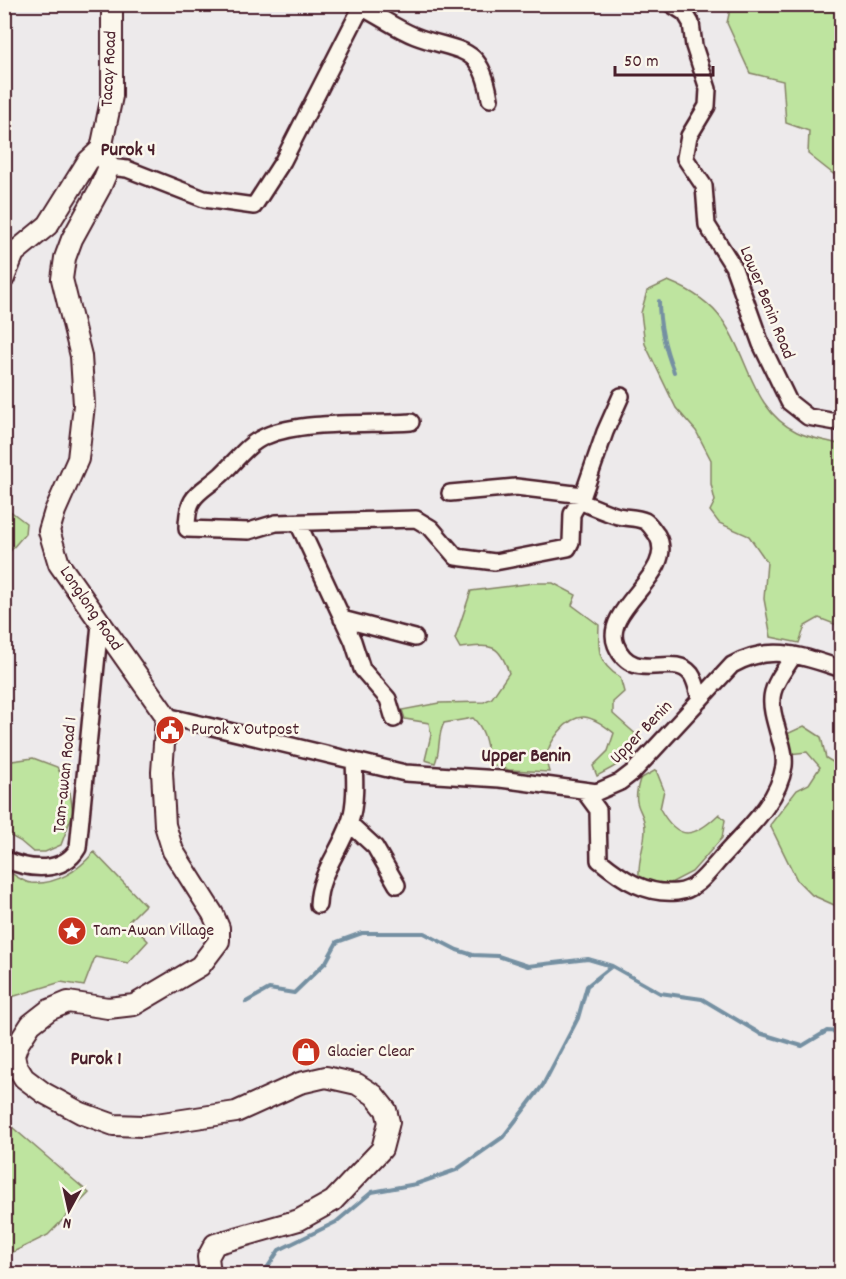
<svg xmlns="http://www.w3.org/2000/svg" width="846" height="1279" viewBox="0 0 846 1279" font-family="Dekko,sans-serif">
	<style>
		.green { fill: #bee49f; stroke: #848265; stroke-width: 1.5 }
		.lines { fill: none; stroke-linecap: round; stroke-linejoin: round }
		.stream { stroke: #7590a2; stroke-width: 4 }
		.minor-casing { stroke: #4a1f2b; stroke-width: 20 }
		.secondary-casing { stroke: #4a1f2b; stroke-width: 24 }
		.minor { stroke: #fbf7ec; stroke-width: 15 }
		.secondary { stroke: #fbf7ec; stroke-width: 20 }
		.labels { text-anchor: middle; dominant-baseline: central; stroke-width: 5; stroke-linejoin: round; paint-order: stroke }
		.street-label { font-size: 18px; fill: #4a1f2b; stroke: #fbf7ec }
		.poi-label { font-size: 18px; fill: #4a1f2b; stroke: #fbf7ec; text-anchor: start }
		.neighbourhood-label { font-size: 20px; font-weight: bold; fill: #4a1f2b; stroke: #fbf7ec }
	</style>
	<rect width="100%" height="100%" fill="#edeaeb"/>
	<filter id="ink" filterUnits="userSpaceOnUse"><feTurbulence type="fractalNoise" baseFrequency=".0167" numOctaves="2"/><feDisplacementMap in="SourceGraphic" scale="12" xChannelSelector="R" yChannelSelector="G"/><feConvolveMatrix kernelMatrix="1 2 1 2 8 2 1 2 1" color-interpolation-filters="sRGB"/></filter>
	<g filter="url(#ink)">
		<!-- green -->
		<path class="green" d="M 731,5 L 841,5 L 841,180 L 808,154 L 809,131 L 786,123 L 783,81 L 750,73 L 727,23 Z
			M 668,281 C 688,289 710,302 723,321 C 749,357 752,411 797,432 C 811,439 827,440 841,445 L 841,646 L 837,625 L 819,618 L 805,626 L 799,643 L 771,637 L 764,599 L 767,562 L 749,536 L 719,523 L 710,511 L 715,501 L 711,484 L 711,460 L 696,431 L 676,408 L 645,344 L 641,313 L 647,291 Z
			M 5,507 L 26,523 L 25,534 L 5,557 Z
			M 534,583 L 553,583 L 576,595 L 572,605 L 599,625 C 598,649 597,663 620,677 L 624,692 L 613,702 L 613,714 L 639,737 C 636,758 613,767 597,776 L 593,766 L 608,751 L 614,733 C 606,727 595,718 584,717 C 567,716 548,743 546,758 C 546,762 548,768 549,772 L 509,770 L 491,765 C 486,748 487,731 473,718 L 444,723 C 437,735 441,750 435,763 L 425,760 L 431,735 L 429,723 L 405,719 L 402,710 L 439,703 L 484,702 L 492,698 L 509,673 C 499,642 490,645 460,648 L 455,639 L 471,591 Z
			M 804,726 L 821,737 L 826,758 L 841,767 L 841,908 L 812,895 L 797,880 L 770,825 L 797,790 L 809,784 L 820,767 L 807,752 L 789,754 L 784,746 L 787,734 Z
			M 33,758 L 57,767 L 70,792 L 73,813 L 61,845 L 45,852 L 33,852 L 20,841 L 5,833 L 5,762 Z
			M 656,770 L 664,790 L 660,809 C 679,843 695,837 719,814 L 725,820 L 722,838 L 692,872 L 665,886 L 652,885 L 639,877 C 638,856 645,847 645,829 C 645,808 630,810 640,779 Z
			M 94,852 L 145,905 L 129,921 L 148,941 L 128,963 L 95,957 L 84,986 L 61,982 L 5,999 L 5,869 C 12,873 22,882 31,883 C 56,885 78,871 94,852 Z
			M 5,1121 L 89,1193 L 48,1235 L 5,1256 Z"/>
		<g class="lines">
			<!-- stream -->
			<path class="stream" d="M 659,301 C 659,327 665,349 674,372
				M 246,1002 L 269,989 L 294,993 L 326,962 L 337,942 L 362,933 L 424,933 L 457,950 L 473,955 L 498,956 L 528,966 L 588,959 L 612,966 L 660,993 L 702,999 L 759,1033 L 802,1046 L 827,1031 L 842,1032
				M 263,1274 L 279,1250 L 336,1222 L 372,1192 L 416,1184 L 456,1170 L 503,1137 L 543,1085 L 578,1018 L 587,986 L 612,966"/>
			<!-- minor casing -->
			<g class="minor-casing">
				<path id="minor" d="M 671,4 L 685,13 L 691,23 L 694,46 L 708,89 L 707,106 L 689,136 L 685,158 L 704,186 L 707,225 L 733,266 L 761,344 L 789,402 L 808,417 L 842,423
					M 361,7 C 379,16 397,29 415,36 C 460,53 481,43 490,99
					M 109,167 L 127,169 L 204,199 L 254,206 L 283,161 L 363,4
					M 411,422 C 370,425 303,420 266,436 C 248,443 235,462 221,475 C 198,495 187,494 187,529 L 249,531 L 276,523 L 416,519 L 431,528 L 456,557 L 495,562 L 568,548 L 571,542 L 572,514 L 583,495 L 605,432 L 621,396
					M 450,493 L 516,487 L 583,495
					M 579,501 C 592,506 604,512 618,516 C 626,518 637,517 645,521 C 650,524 653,530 657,535 C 679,573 601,608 616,645 C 633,686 673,651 691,674 C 696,681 698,692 700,700
					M 298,523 L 353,641 L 362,669 L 388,699 L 394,719
					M 342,619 L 415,638
					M 166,716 L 405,773 L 500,779 L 597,792 L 620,782 L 633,772 L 732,665 C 771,643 802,656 842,669
					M 584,791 L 598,810 L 599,860 C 622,879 646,895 677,892 C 698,890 709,871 723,856 C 746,830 778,803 784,766 C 785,757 783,748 780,739 C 767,694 768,694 794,655
					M 349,823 L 375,847 L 397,885
					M 4,859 C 29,870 63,874 78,848 L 100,624
					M 318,905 C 319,873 340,852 350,822 C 356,803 355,782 354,761"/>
			</g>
			<!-- secondary casing -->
			<g class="secondary-casing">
				<path id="secondary" d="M 101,149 L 109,167 L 100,188 L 72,239 L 65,258 L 62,279 L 81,356 L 84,405 L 78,459 L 55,511 L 49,531 L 59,564 L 166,716 L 162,772 L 165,825 L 173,851 L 213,914 L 219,928 L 219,941 L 200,966 L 134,1005 L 108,1008 L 68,1002 L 49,1010 L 31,1024 L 18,1044 L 14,1055 L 16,1065 L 24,1078 L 44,1093 L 81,1113 L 114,1125 L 143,1126 L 236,1112 L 300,1083 L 326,1077 L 357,1084 L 374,1095 L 386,1110 L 389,1122 L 382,1149 L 333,1201 L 299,1220 L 215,1244 L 208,1257 L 210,1274
					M 4,278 L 14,253 L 48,225 L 88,161 L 101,149 L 112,96 L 112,4"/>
			</g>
			<!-- minor -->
			<use href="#minor" class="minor"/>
			<!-- secondary -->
			<use href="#secondary" class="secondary"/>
		</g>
	</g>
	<!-- icons -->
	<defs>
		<g id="civic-disc" transform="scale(1.5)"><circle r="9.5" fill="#c8321e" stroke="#fbf7ec"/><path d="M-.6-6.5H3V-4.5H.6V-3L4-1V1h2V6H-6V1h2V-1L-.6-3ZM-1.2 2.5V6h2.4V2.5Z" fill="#fff"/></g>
		<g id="sight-disc" transform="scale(1.5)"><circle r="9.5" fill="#c8321e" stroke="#fbf7ec"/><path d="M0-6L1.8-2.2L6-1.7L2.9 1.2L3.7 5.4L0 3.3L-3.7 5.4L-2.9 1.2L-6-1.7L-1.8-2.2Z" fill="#fff"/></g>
		<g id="shop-disc" transform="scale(1.5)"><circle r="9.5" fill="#c8321e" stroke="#fbf7ec"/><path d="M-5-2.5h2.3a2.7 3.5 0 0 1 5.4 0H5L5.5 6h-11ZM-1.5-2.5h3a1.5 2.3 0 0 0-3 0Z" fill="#fff"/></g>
	</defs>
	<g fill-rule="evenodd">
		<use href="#civic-disc" x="170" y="730"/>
		<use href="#sight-disc" x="72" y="931"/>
		<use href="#shop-disc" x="306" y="1052"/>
	</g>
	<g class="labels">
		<!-- street labels -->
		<g class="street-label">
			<text transform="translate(110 69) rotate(-87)">Tacay Road</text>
			<text transform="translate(766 303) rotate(68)">Lower Benin Road</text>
			<text transform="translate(90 609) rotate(56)">Longlong Road</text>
			<text transform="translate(642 733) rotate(-46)">Upper Benin</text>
			<text transform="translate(66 775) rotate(-84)">Tam-awan Road 1</text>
		</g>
		<!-- poi labels -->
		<g class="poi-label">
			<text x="191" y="730">Purok x Outpost</text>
			<text x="93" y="931">Tam-Awan Village</text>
			<text x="327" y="1052">Glacier Clear</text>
		</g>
		<!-- neighbourhood labels -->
		<g class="neighbourhood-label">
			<text x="128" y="151">Purok 4</text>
			<text x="526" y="757">Upper Benin</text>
			<text x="96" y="1060">Purok 1</text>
		</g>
	</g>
	<!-- margin -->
	<rect width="846" height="1279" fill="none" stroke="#fbf7ec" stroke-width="24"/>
	<rect x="12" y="12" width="822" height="1255" fill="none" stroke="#4a1f2b" stroke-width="2" filter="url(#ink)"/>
	<!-- north arrow -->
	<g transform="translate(69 1210) rotate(188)" stroke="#fbf7ec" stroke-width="4.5" paint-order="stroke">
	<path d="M0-4.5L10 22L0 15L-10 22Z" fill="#4a1f2b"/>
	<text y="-9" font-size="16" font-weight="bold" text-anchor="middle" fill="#4a1f2b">N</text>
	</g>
	<!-- scale -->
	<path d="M615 66v9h98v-9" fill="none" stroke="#4a1f2b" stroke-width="3"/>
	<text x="624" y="66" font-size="18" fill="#4a1f2b" stroke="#fbf7ec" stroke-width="4.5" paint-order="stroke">50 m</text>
</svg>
